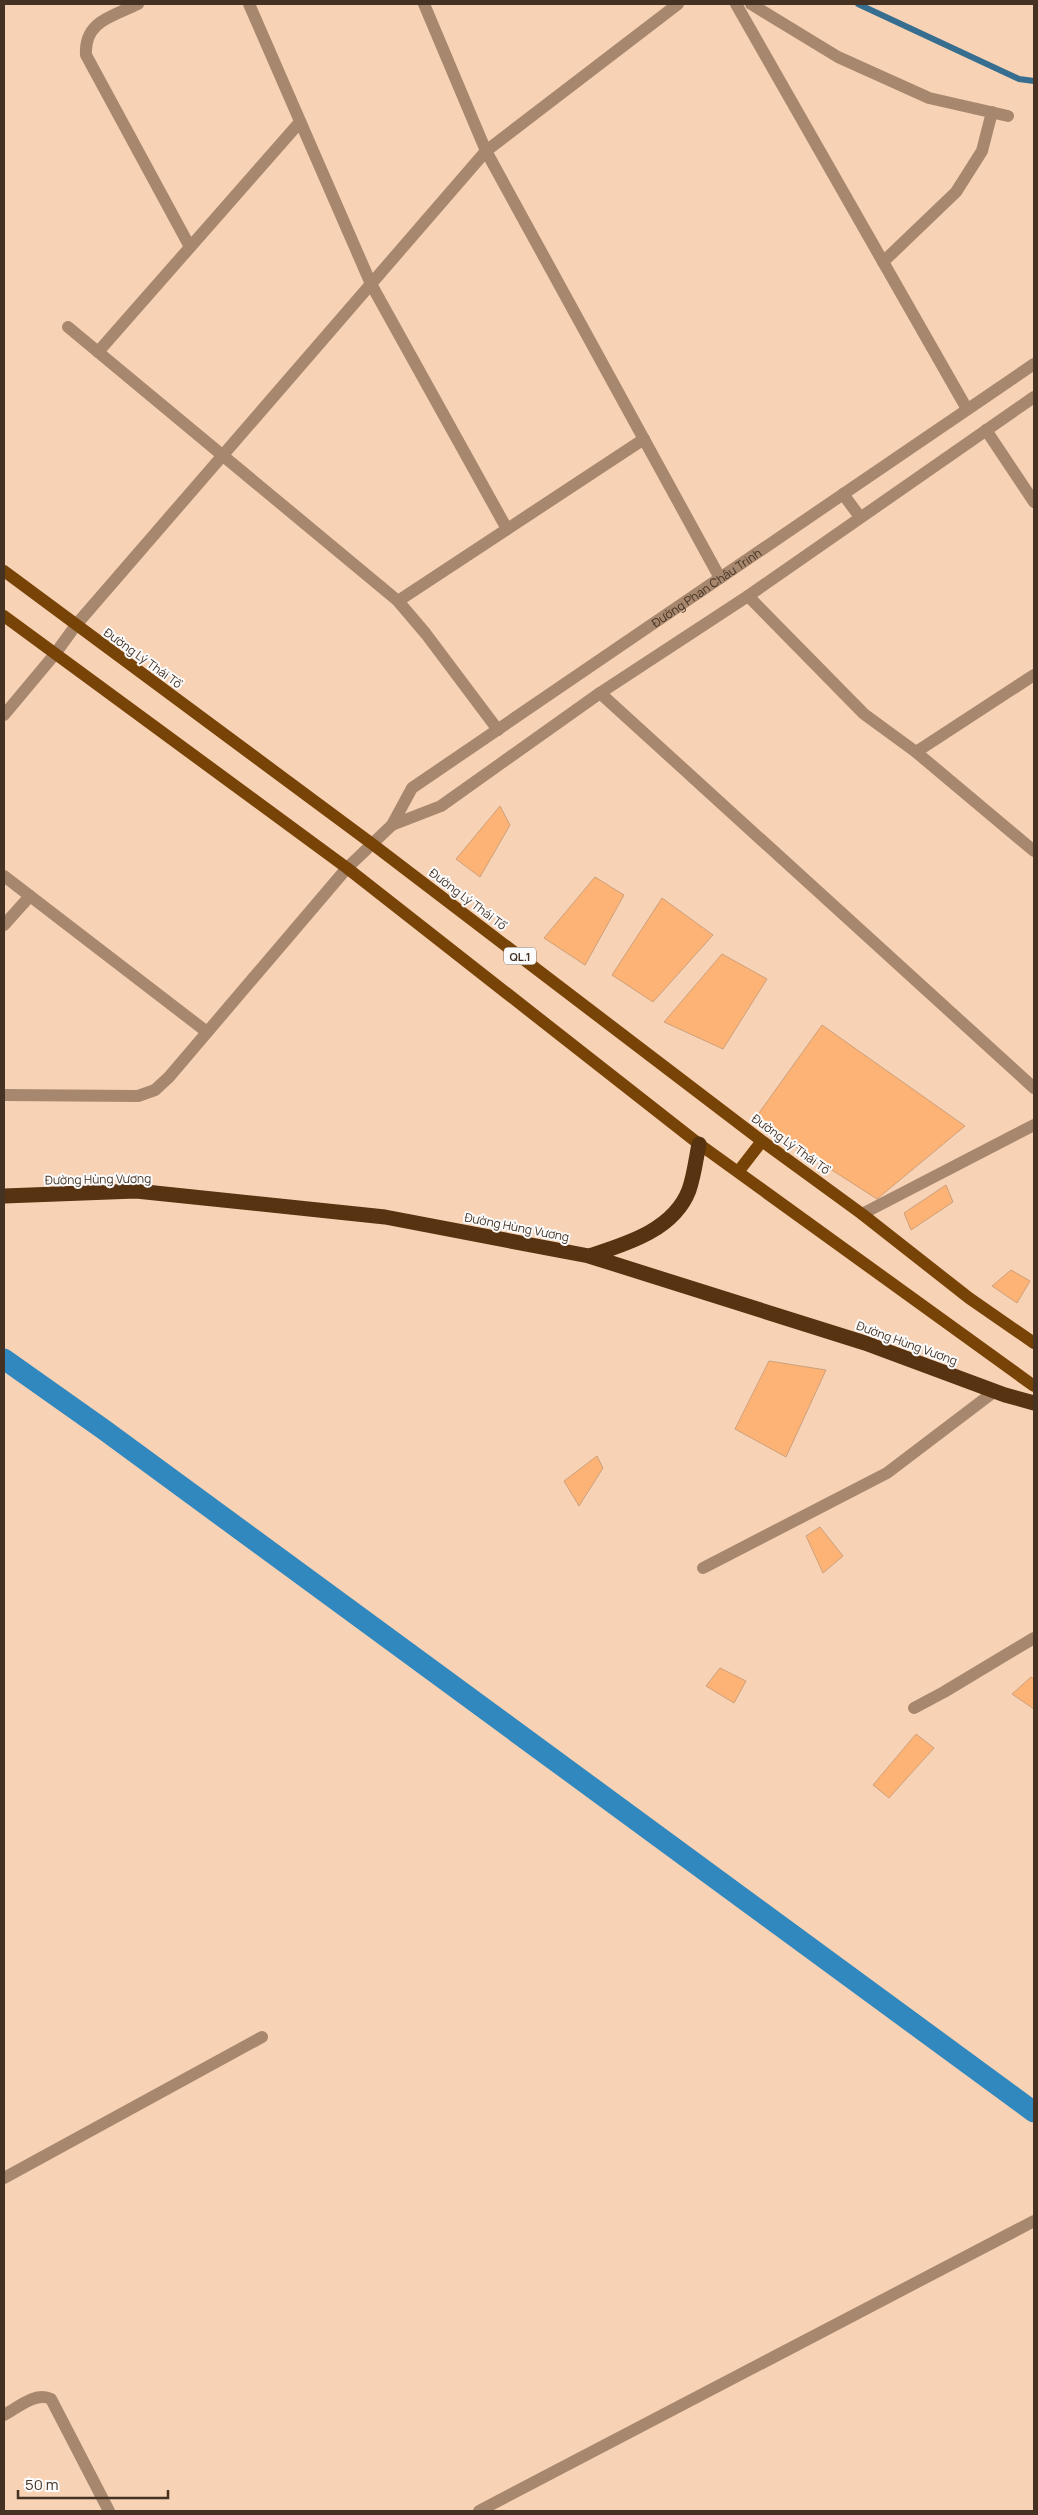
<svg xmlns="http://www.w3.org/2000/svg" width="1038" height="2515" viewBox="0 0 1038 2515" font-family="Manrope,sans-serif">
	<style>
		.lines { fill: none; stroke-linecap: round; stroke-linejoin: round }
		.stream { stroke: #376e90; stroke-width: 6 }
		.canal { stroke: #3188be; stroke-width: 21 }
		.building { fill: #fdb375; stroke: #cda07b }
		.minor { stroke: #a7886f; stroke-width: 12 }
		.major { stroke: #784307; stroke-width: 12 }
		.highway { stroke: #573312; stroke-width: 15 }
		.labels { text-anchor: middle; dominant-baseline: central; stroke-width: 4; stroke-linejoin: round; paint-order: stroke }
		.shield { fill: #fbfbfb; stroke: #7c6e64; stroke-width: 1 }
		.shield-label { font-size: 11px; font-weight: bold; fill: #453223 }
		.street-label { font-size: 12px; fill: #453223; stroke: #fbfbfb }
	</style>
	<rect width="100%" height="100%" fill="#f8d2b4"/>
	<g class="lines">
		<!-- stream -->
		<path class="stream" d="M 858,4 L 1019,79 L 1034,81"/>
		<!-- canal -->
		<path class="canal" d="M 4,1359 L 103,1429 L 1034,2112"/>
	</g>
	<!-- building -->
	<path class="building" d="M 500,806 L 510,825 L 480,877 L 456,859 Z
		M 595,877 L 624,895 L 585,965 L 544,938 Z
		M 662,898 L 713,935 L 653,1002 L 612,975 Z
		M 722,954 L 767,979 L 723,1049 L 664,1022 Z
		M 822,1025 L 965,1126 L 877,1199 L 754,1120 Z
		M 946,1185 L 953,1202 L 911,1230 L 904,1213 Z
		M 1011,1270 L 1030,1281 L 1017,1303 L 992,1286 Z
		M 769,1361 L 826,1370 L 786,1457 L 735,1429 Z
		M 597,1456 L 603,1468 L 579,1506 L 564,1481 Z
		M 820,1527 L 843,1556 L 823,1573 L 806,1536 Z
		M 720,1668 L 746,1681 L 734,1703 L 706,1686 Z
		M 1031,1677 L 1034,1679 L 1034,1709 L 1012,1694 Z
		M 916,1734 L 934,1748 L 889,1798 L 873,1785 Z"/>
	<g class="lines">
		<!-- minor -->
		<g class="minor">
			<path d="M 138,4 C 112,17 84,21 86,55 L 190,247"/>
			<path d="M 249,4 L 371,284 L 507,529"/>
			<path d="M 424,4 L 486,151 L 720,578"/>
			<path d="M 736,4 L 967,409"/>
			<path d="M 751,4 L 838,57 L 929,98 L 1008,116"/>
			<path d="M 883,262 L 956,192 L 982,151 L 992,112"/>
			<path d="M 68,327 L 398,601 L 426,634 L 498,730"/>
			<path d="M 98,352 L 300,122"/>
			<path d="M 986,430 L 1034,502"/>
			<path d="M 843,494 L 860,517"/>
			<path d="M 748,596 L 864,714 L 916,752 L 1034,851"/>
			<path d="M 398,601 L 644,439"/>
			<path d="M 600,693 L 1034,1088"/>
			<path d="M 4,715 L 55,654 L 76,625 L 486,151 L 678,4"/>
			<path d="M 916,752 L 1034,675"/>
			<path d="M 392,825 L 441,806 L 600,693 L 748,596 L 1034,397"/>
			<path d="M 4,876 L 207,1032"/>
			<path d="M 4,925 L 30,896"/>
			<path id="s1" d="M 4,1095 L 138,1096 L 155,1090 L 169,1077 L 347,868 L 392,825 L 412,788 L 1034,364"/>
			<path d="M 862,1214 L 1034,1125"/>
			<path d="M 703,1568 L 887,1473 L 995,1391"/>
			<path d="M 914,1708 L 944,1692 L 1034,1638"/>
			<path d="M 4,2178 L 262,2037"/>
			<path d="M 4,2415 C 17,2408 36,2391 51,2399 L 109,2511"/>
			<path d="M 479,2511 L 1034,2221"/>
		</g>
		<!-- major -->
		<path class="major" d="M 4,571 L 371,843 L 762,1141 L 862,1214 L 969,1298 L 1034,1343
			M 4,616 L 347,868 L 699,1144 L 1034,1386
			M 738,1172 L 762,1141"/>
		<!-- highway -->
		<path class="highway" d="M 4,1196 L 136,1191 L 385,1217 L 589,1256 L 865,1343 L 1005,1395 L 1034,1403
			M 589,1256 C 626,1244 674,1230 689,1190 C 694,1176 696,1159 699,1144"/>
	</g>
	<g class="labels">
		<!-- shield labels -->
		<rect class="shield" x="504" y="947.5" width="32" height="17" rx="4"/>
		<g class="shield-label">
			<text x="520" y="956">QL.1</text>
		</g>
		<!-- street labels -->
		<g class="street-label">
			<text stroke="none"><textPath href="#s1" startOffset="906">Đường Phan Châu Trinh</textPath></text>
			<text transform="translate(143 658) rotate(36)">Đường Lý Thái Tổ</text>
			<text transform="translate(468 899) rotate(37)">Đường Lý Thái Tổ</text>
			<text transform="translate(791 1144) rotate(36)">Đường Lý Thái Tổ</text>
			<text transform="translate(98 1179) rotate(-1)">Đường Hùng Vương</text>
			<text transform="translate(517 1227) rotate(11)">Đường Hùng Vương</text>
			<text transform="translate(907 1343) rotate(20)">Đường Hùng Vương</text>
		</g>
	</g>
	<!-- border -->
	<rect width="1038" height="2515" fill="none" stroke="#453223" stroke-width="10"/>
	<!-- scale -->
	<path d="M18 2490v8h150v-8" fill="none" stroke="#453223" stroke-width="2.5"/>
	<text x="25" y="2490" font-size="15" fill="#453223" stroke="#fbfbfb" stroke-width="4" paint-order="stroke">50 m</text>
</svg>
